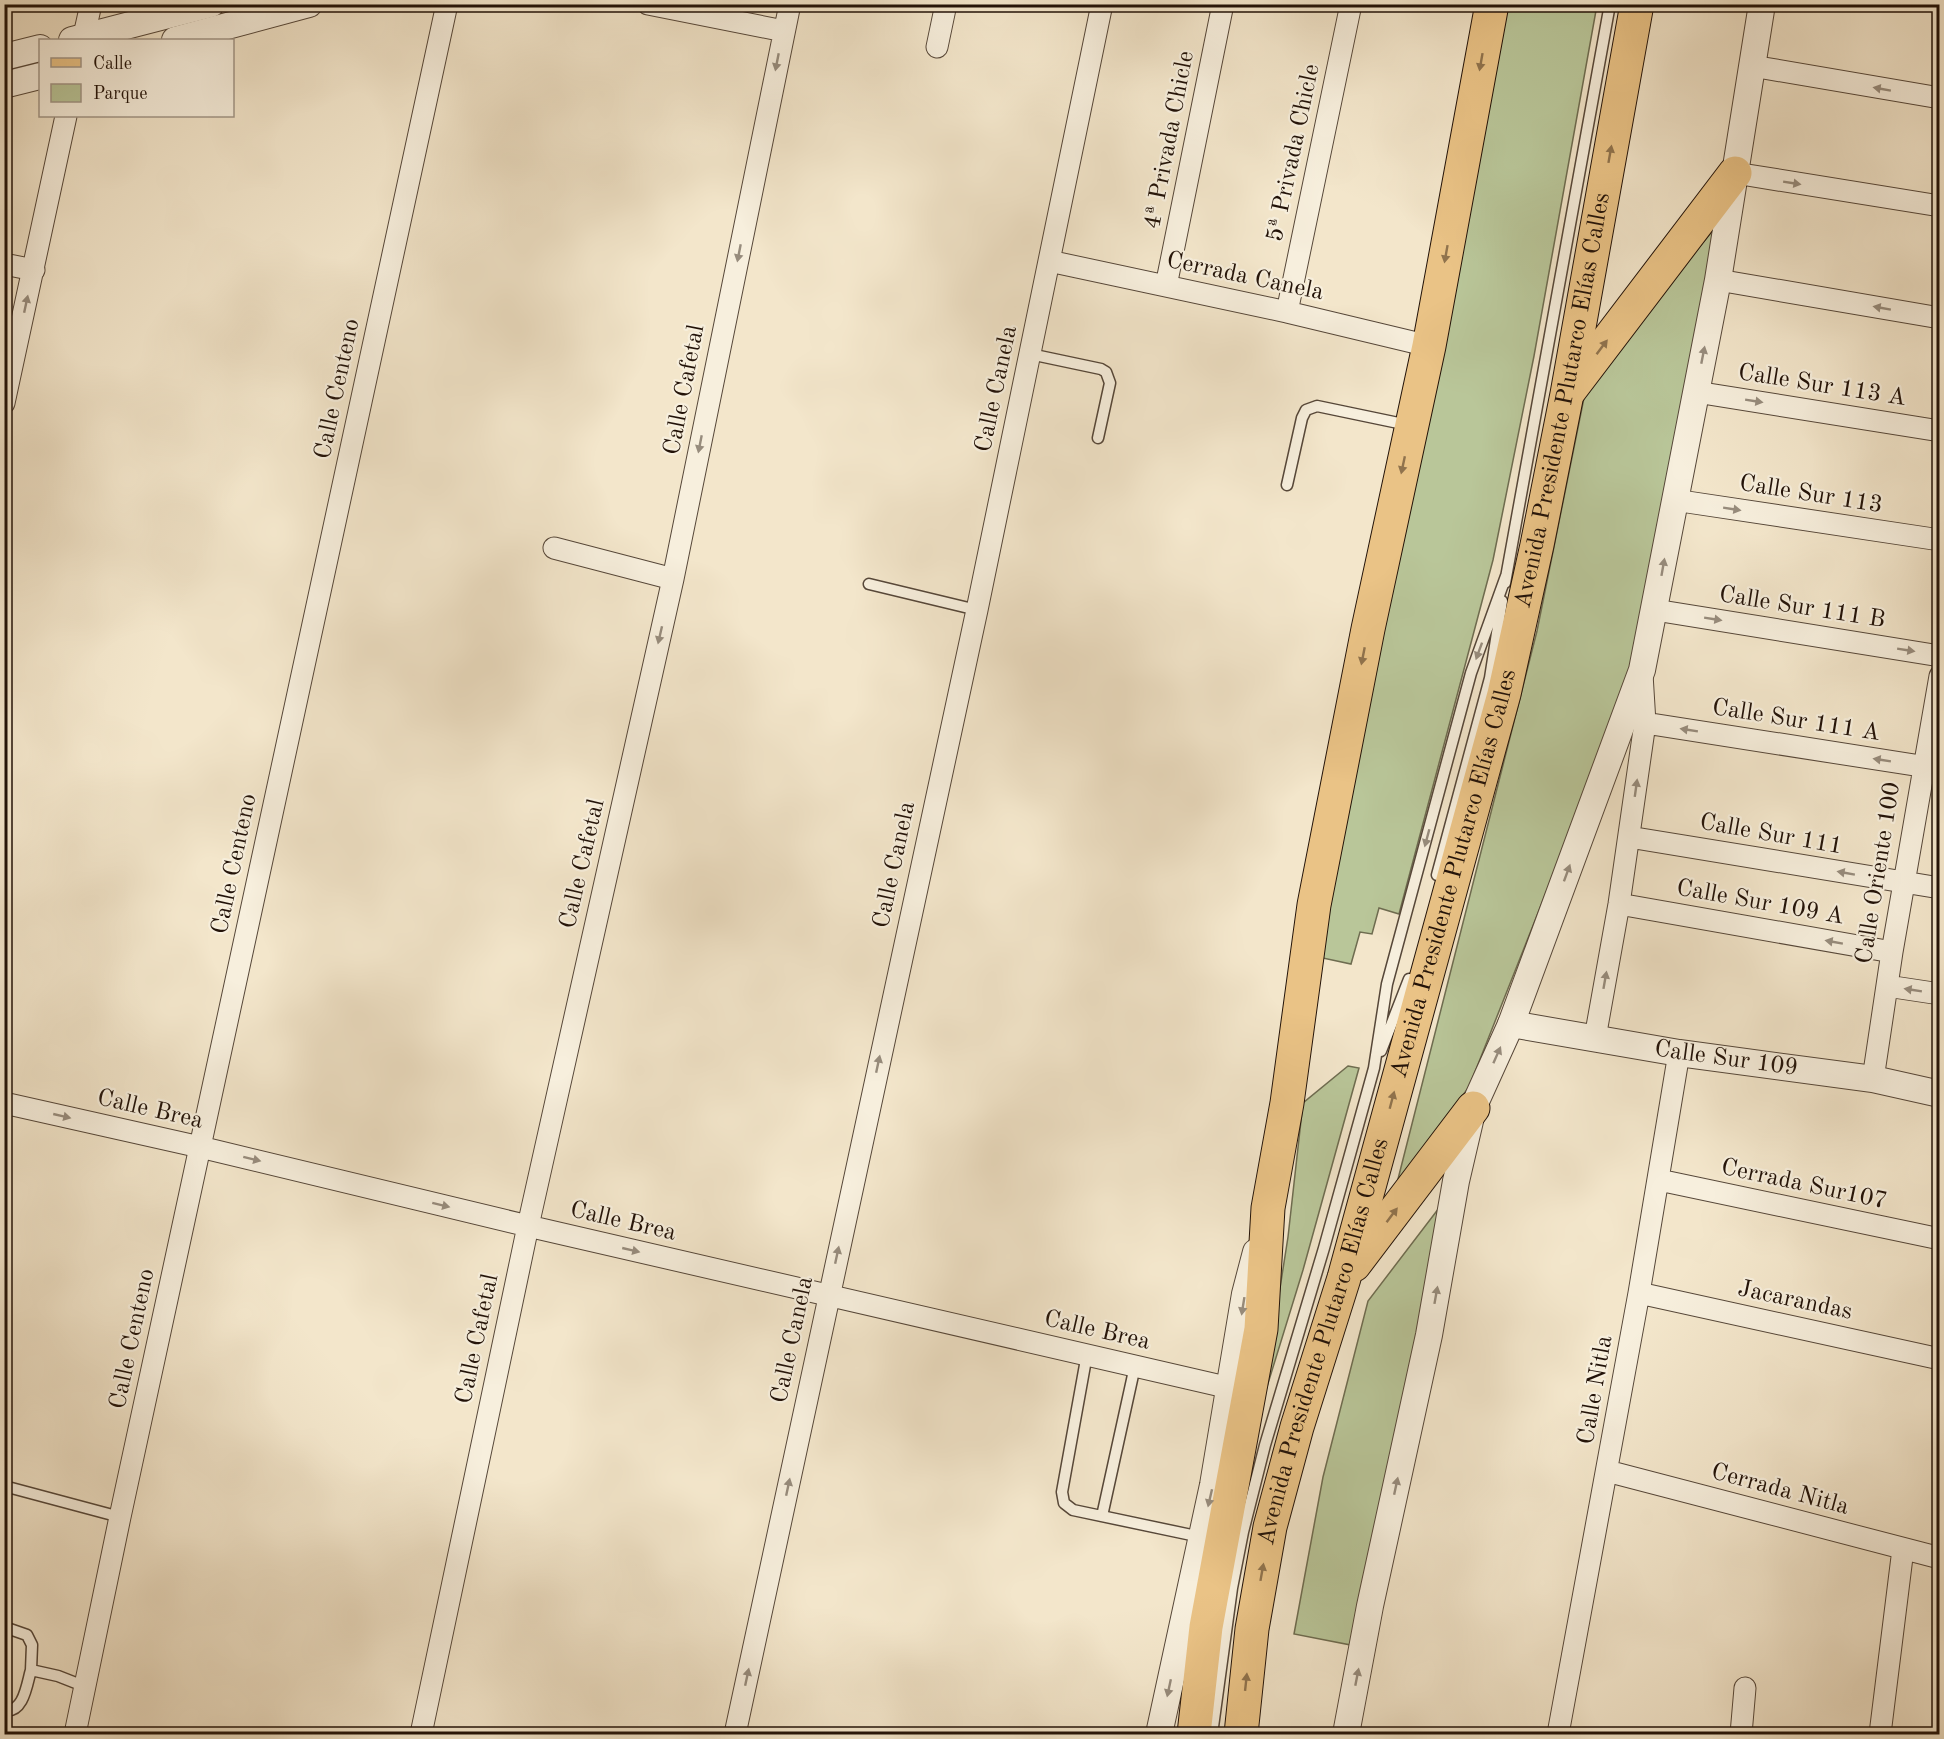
<svg xmlns="http://www.w3.org/2000/svg" width="1944" height="1739" viewBox="0 0 1944 1739" font-family="'Old Standard TT',serif">
	<style>
		.green { fill: #b9c699; stroke: #6e6c50; stroke-width: 1.5 }
		.lines { fill: none; stroke-linecap: round; stroke-linejoin: round }
		.service-casing { stroke: #564739; stroke-width: 13 }
		.minor-casing { stroke: #564739; stroke-width: 23 }
		.tertiary-casing { stroke: #564739; stroke-width: 28 }
		.primary-casing { stroke: #221208; stroke-width: 35 }
		.service { stroke: #f7efdd; stroke-width: 10 }
		.minor { stroke: #f7efdd; stroke-width: 21 }
		.tertiary { stroke: #f7efdd; stroke-width: 26 }
		.primary { stroke: #eac386; stroke-width: 33 }
		.oneway { fill: #978c7d }
		.oneway2 { fill: #90734d }
		.labels { text-anchor: middle; dominant-baseline: central; stroke-width: 4.5; stroke-linejoin: round; paint-order: stroke }
		.street-label { font-size: 24px; fill: #221208; stroke: #f7efdd }
	</style>
	<rect width="100%" height="100%" fill="#f3e6cb"/>
	<filter id="stains"><feTurbulence type="fractalNoise" baseFrequency=".00333" numOctaves="4"/><feColorMatrix values="0 0 0 0 .2 0 0 0 0 .09 0 0 0 0 .02 0 0 0 .5 -.17"/></filter>
	<radialGradient id="worn" r=".72"><stop offset=".6" stop-color="#630" stop-opacity="0"/><stop offset="1" stop-color="#630" stop-opacity=".3"/></radialGradient>
	<!-- green -->
	<path class="green" d="M 1501,5 L 1597,5 L 1534,356 L 1493,560 L 1399,914 L 1379,908 L 1372,934 L 1360,932 L 1351,964 L 1318,957 Z
		M 1724,217 L 1634,671 L 1469,1087 L 1397,1183 L 1537,631 L 1587,383 Z
		M 1348,1066 L 1359,1068 L 1303,1270 L 1262,1403 L 1288,1237 L 1303,1103 Z
		M 1452,1191 L 1356,1646 L 1294,1634 L 1323,1477 L 1368,1301 Z"/>
	<g class="lines">
		<!-- service casing -->
		<g class="service-casing">
			<path id="service" d="M 1030,354 L 1101,369 L 1106,372 L 1110,383 L 1098,438
				M 1287,485 L 1302,418 L 1306,410 L 1317,406 L 1408,425
				M 1505,583 L 1610,4
				M 869,584 L 977,610
				M 1437,875 L 1490,678 L 1502,601
				M 1381,1051 L 1409,979
				M 1087,1354 L 1062,1492 L 1064,1503 L 1073,1510 L 1201,1537
				M 4,1486 L 120,1517
				M 1102,1516 L 1135,1366
				M 4,1627 L 27,1635 L 32,1645 L 31,1670
				M 4,1710 C 24,1714 27,1683 31,1670 L 58,1676 L 86,1687
				M 1212,1734 L 1232,1588 L 1243,1532 L 1265,1445 L 1324,1248 L 1374,1068 L 1387,984 L 1471,673 L 1506,576"/>
		</g>
		<!-- minor casing -->
		<g class="minor-casing">
			<path id="minor" d="M 648,4 L 784,31
				M 83,40 L 91,4
				M 937,47 L 946,4
				M 1752,66 L 1940,98
				M 1735,173 L 1940,206
				M 1049,261 L 1287,312 L 1429,346
				M 4,264 L 34,270
				M 1718,280 L 1940,318
				M 1166,286 L 1223,4
				M 1287,312 L 1351,4
				M 1696,392 L 1940,431
				M 4,403 L 66,116
				M 1674,500 L 1940,540
				M 554,548 L 673,579
				M 1655,610 L 1940,656
				M 1645,723 L 1940,769
				M 1629,837 L 1940,888
				M 1619,904 L 1892,952
				M 1887,986 L 1940,994
				M 1595,1038 L 1619,904 L 1645,723 L 1642,674
				M 1873,1079 L 1892,952 L 1940,676
				M 4,1103 L 200,1147 L 528,1226 L 1230,1388
				M 1659,1180 L 1940,1239
				M 1639,1293 L 1940,1359
				M 1607,1471 L 1940,1558
				M 75,1734 L 120,1517 L 447,4
				M 421,1734 L 528,1226 L 673,579 L 790,4
				M 735,1734 L 977,610 L 1102,4
				M 1558,1734 L 1639,1293 L 1679,1053
				M 1741,1734 L 1745,1688
				M 1880,1734 L 1903,1549"/>
		</g>
		<!-- tertiary casing -->
		<g class="tertiary-casing">
			<g id="tertiary">
				<path d="M 72,40 L 211,4"/>
				<path d="M 175,40 L 309,4"/>
				<path d="M 4,57 L 40,48"/>
				<path d="M 4,85 L 40,76"/>
				<path id="s1" d="M 1511,1024 L 1679,1053 L 1873,1079 L 1940,1094"/>
				<path d="M 1159,1734 L 1213,1485 L 1245,1294 L 1256,1252"/>
				<path d="M 1346,1734 L 1370,1606 L 1429,1335 L 1456,1181 L 1473,1108 L 1511,1024 L 1642,670 L 1718,280 L 1762,4"/>
			</g>
		</g>
		<!-- primary casing -->
		<g class="primary-casing">
			<g id="primary">
				<path d="M 1570,390 L 1735,173"/>
				<path d="M 1354,1265 L 1473,1108"/>
				<path d="M 1194,1734 L 1206,1627 L 1261,1329 L 1268,1208 L 1287,1103 L 1314,905 L 1368,629 L 1429,346 L 1492,4"/>
				<path id="s2" d="M 1241,1734 L 1252,1629 L 1270,1527 L 1297,1427 L 1344,1278 L 1504,694 L 1537,545 L 1567,394 L 1637,4"/>
			</g>
		</g>
		<!-- service -->
		<use href="#service" class="service"/>
		<!-- minor -->
		<use href="#minor" class="minor"/>
		<!-- tertiary -->
		<use href="#tertiary" class="tertiary"/>
		<!-- primary -->
		<use href="#primary" class="primary"/>
	</g>
	<!-- one-way arrows -->
	<defs><path id="oneway-solid" d="M-6-.8H1V-3.2L6.5 0L1 3.2V.8H-6Z" transform="scale(1.5)"/></defs>
	<g class="oneway">
		<use href="#oneway-solid" transform="translate(777 62) rotate(101)"/>
		<use href="#oneway-solid" transform="translate(1882 89) rotate(-170)"/>
		<use href="#oneway-solid" transform="translate(1792 183) rotate(9)"/>
		<use href="#oneway-solid" transform="translate(739 253) rotate(101)"/>
		<use href="#oneway-solid" transform="translate(26 304) rotate(-78)"/>
		<use href="#oneway-solid" transform="translate(1882 308) rotate(-170)"/>
		<use href="#oneway-solid" transform="translate(1703 355) rotate(-79)"/>
		<use href="#oneway-solid" transform="translate(1754 401) rotate(9)"/>
		<use href="#oneway-solid" transform="translate(700 444) rotate(101)"/>
		<use href="#oneway-solid" transform="translate(1732 509) rotate(9)"/>
		<use href="#oneway-solid" transform="translate(1663 567) rotate(-80)"/>
		<use href="#oneway-solid" transform="translate(1713 619) rotate(9)"/>
		<use href="#oneway-solid" transform="translate(660 635) rotate(103)"/>
		<use href="#oneway-solid" transform="translate(1906 650) rotate(9)"/>
		<use href="#oneway-solid" transform="translate(1479 651) rotate(110)"/>
		<use href="#oneway-solid" transform="translate(1689 730) rotate(-171)"/>
		<use href="#oneway-solid" transform="translate(1882 760) rotate(-171)"/>
		<use href="#oneway-solid" transform="translate(1636 788) rotate(-82)"/>
		<use href="#oneway-solid" transform="translate(1427 838) rotate(105)"/>
		<use href="#oneway-solid" transform="translate(1567 873) rotate(-70)"/>
		<use href="#oneway-solid" transform="translate(1846 873) rotate(-170)"/>
		<use href="#oneway-solid" transform="translate(1834 942) rotate(-170)"/>
		<use href="#oneway-solid" transform="translate(1605 980) rotate(-80)"/>
		<use href="#oneway-solid" transform="translate(1913 990) rotate(-171)"/>
		<use href="#oneway-solid" transform="translate(1497 1055) rotate(-66)"/>
		<use href="#oneway-solid" transform="translate(878 1064) rotate(-78)"/>
		<use href="#oneway-solid" transform="translate(62 1116) rotate(13)"/>
		<use href="#oneway-solid" transform="translate(252 1159) rotate(14)"/>
		<use href="#oneway-solid" transform="translate(441 1205) rotate(14)"/>
		<use href="#oneway-solid" transform="translate(631 1250) rotate(13)"/>
		<use href="#oneway-solid" transform="translate(837 1255) rotate(-78)"/>
		<use href="#oneway-solid" transform="translate(1436 1295) rotate(-80)"/>
		<use href="#oneway-solid" transform="translate(1243 1306) rotate(99)"/>
		<use href="#oneway-solid" transform="translate(1396 1486) rotate(-78)"/>
		<use href="#oneway-solid" transform="translate(788 1487) rotate(-78)"/>
		<use href="#oneway-solid" transform="translate(1210 1498) rotate(103)"/>
		<use href="#oneway-solid" transform="translate(747 1677) rotate(-78)"/>
		<use href="#oneway-solid" transform="translate(1357 1677) rotate(-79)"/>
		<use href="#oneway-solid" transform="translate(1169 1688) rotate(102)"/>
	</g>
	<g class="oneway2">
		<use href="#oneway-solid" transform="translate(1481 62) rotate(100)"/>
		<use href="#oneway-solid" transform="translate(1610 154) rotate(-80)"/>
		<use href="#oneway-solid" transform="translate(1446 254) rotate(100)"/>
		<use href="#oneway-solid" transform="translate(1602 347) rotate(-53)"/>
		<use href="#oneway-solid" transform="translate(1403 465) rotate(102)"/>
		<use href="#oneway-solid" transform="translate(1363 656) rotate(101)"/>
		<use href="#oneway-solid" transform="translate(1392 1100) rotate(-75)"/>
		<use href="#oneway-solid" transform="translate(1392 1215) rotate(-53)"/>
		<use href="#oneway-solid" transform="translate(1262 1572) rotate(-80)"/>
		<use href="#oneway-solid" transform="translate(1246 1682) rotate(-84)"/>
	</g>
	<g class="labels">
		<!-- street labels -->
		<g class="street-label">
			<text transform="translate(1170 140) rotate(-79)">4ª Privada Chicle</text>
			<text transform="translate(1294 153) rotate(-78)">5ª Privada Chicle</text>
			<text transform="translate(1245 277) rotate(12)">Cerrada Canela</text>
			<text transform="translate(1822 386) rotate(9)">Calle Sur 113 A</text>
			<text transform="translate(338 389) rotate(-78)">Calle Centeno</text>
			<text transform="translate(997 389) rotate(-78)">Calle Canela</text>
			<text transform="translate(685 390) rotate(-79)">Calle Cafetal</text>
			<text stroke="none"><textPath href="#s2" startOffset="1374">Avenida Presidente Plutarco Elías Calles</textPath></text>
			<text transform="translate(1811 495) rotate(9)">Calle Sur 113</text>
			<text transform="translate(1802 608) rotate(9)">Calle Sur 111 B</text>
			<text transform="translate(1796 721) rotate(9)">Calle Sur 111 A</text>
			<text transform="translate(1771 835) rotate(10)">Calle Sur 111</text>
			<text transform="translate(235 864) rotate(-78)">Calle Centeno</text>
			<text transform="translate(583 864) rotate(-77)">Calle Cafetal</text>
			<text transform="translate(895 865) rotate(-78)">Calle Canela</text>
			<text stroke="none"><textPath href="#s2" startOffset="888">Avenida Presidente Plutarco Elías Calles</textPath></text>
			<text transform="translate(1879 873) rotate(-81)">Calle Oriente 100</text>
			<text transform="translate(1760 903) rotate(10)">Calle Sur 109 A</text>
			<text stroke="none"><textPath href="#s1" startOffset="218">Calle Sur 109</textPath></text>
			<text transform="translate(150 1110) rotate(13)">Calle Brea</text>
			<text transform="translate(1804 1185) rotate(12)">Cerrada Sur107</text>
			<text transform="translate(623 1222) rotate(13)">Calle Brea</text>
			<text transform="translate(1795 1301) rotate(12)">Jacarandas</text>
			<text transform="translate(1097 1331) rotate(13)">Calle Brea</text>
			<text transform="translate(133 1339) rotate(-78)">Calle Centeno</text>
			<text transform="translate(478 1339) rotate(-78)">Calle Cafetal</text>
			<text transform="translate(793 1340) rotate(-78)">Calle Canela</text>
			<text stroke="none"><textPath href="#s2" startOffset="402">Avenida Presidente Plutarco Elías Calles</textPath></text>
			<text transform="translate(1596 1390) rotate(-80)">Calle Nitla</text>
			<text transform="translate(1780 1490) rotate(15)">Cerrada Nitla</text>
		</g>
	</g>
	<!-- margin -->
	<rect width="1944" height="1739" fill="none" stroke="#f3e6cb" stroke-width="24"/>
	<rect x="6" y="6" width="1932" height="1727" fill="none" stroke="#221208" stroke-width="3"/>
	<rect x="12" y="12" width="1920" height="1715" fill="none" stroke="#221208" stroke-width="1.5"/>
	<!-- legend -->
	<rect x="39" y="39" width="195" height="78" fill="#f7efdd" stroke="#a29788" stroke-width="1.5"/>
	<rect x="51" y="58" width="30" height="9" fill="#eac386" stroke="#a29788" stroke-width="1.5"/>
	<text x="93" y="69" font-size="18" fill="#221208">Calle</text>
	<rect x="51" y="84" width="30" height="18" fill="#b9c699" stroke="#a29788" stroke-width="1.5"/>
	<text x="93" y="99" font-size="18" fill="#221208">Parque</text>
	<rect width="100%" height="100%" filter="url(#stains)"/>
	<rect width="100%" height="100%" fill="url(#worn)"/>
</svg>
